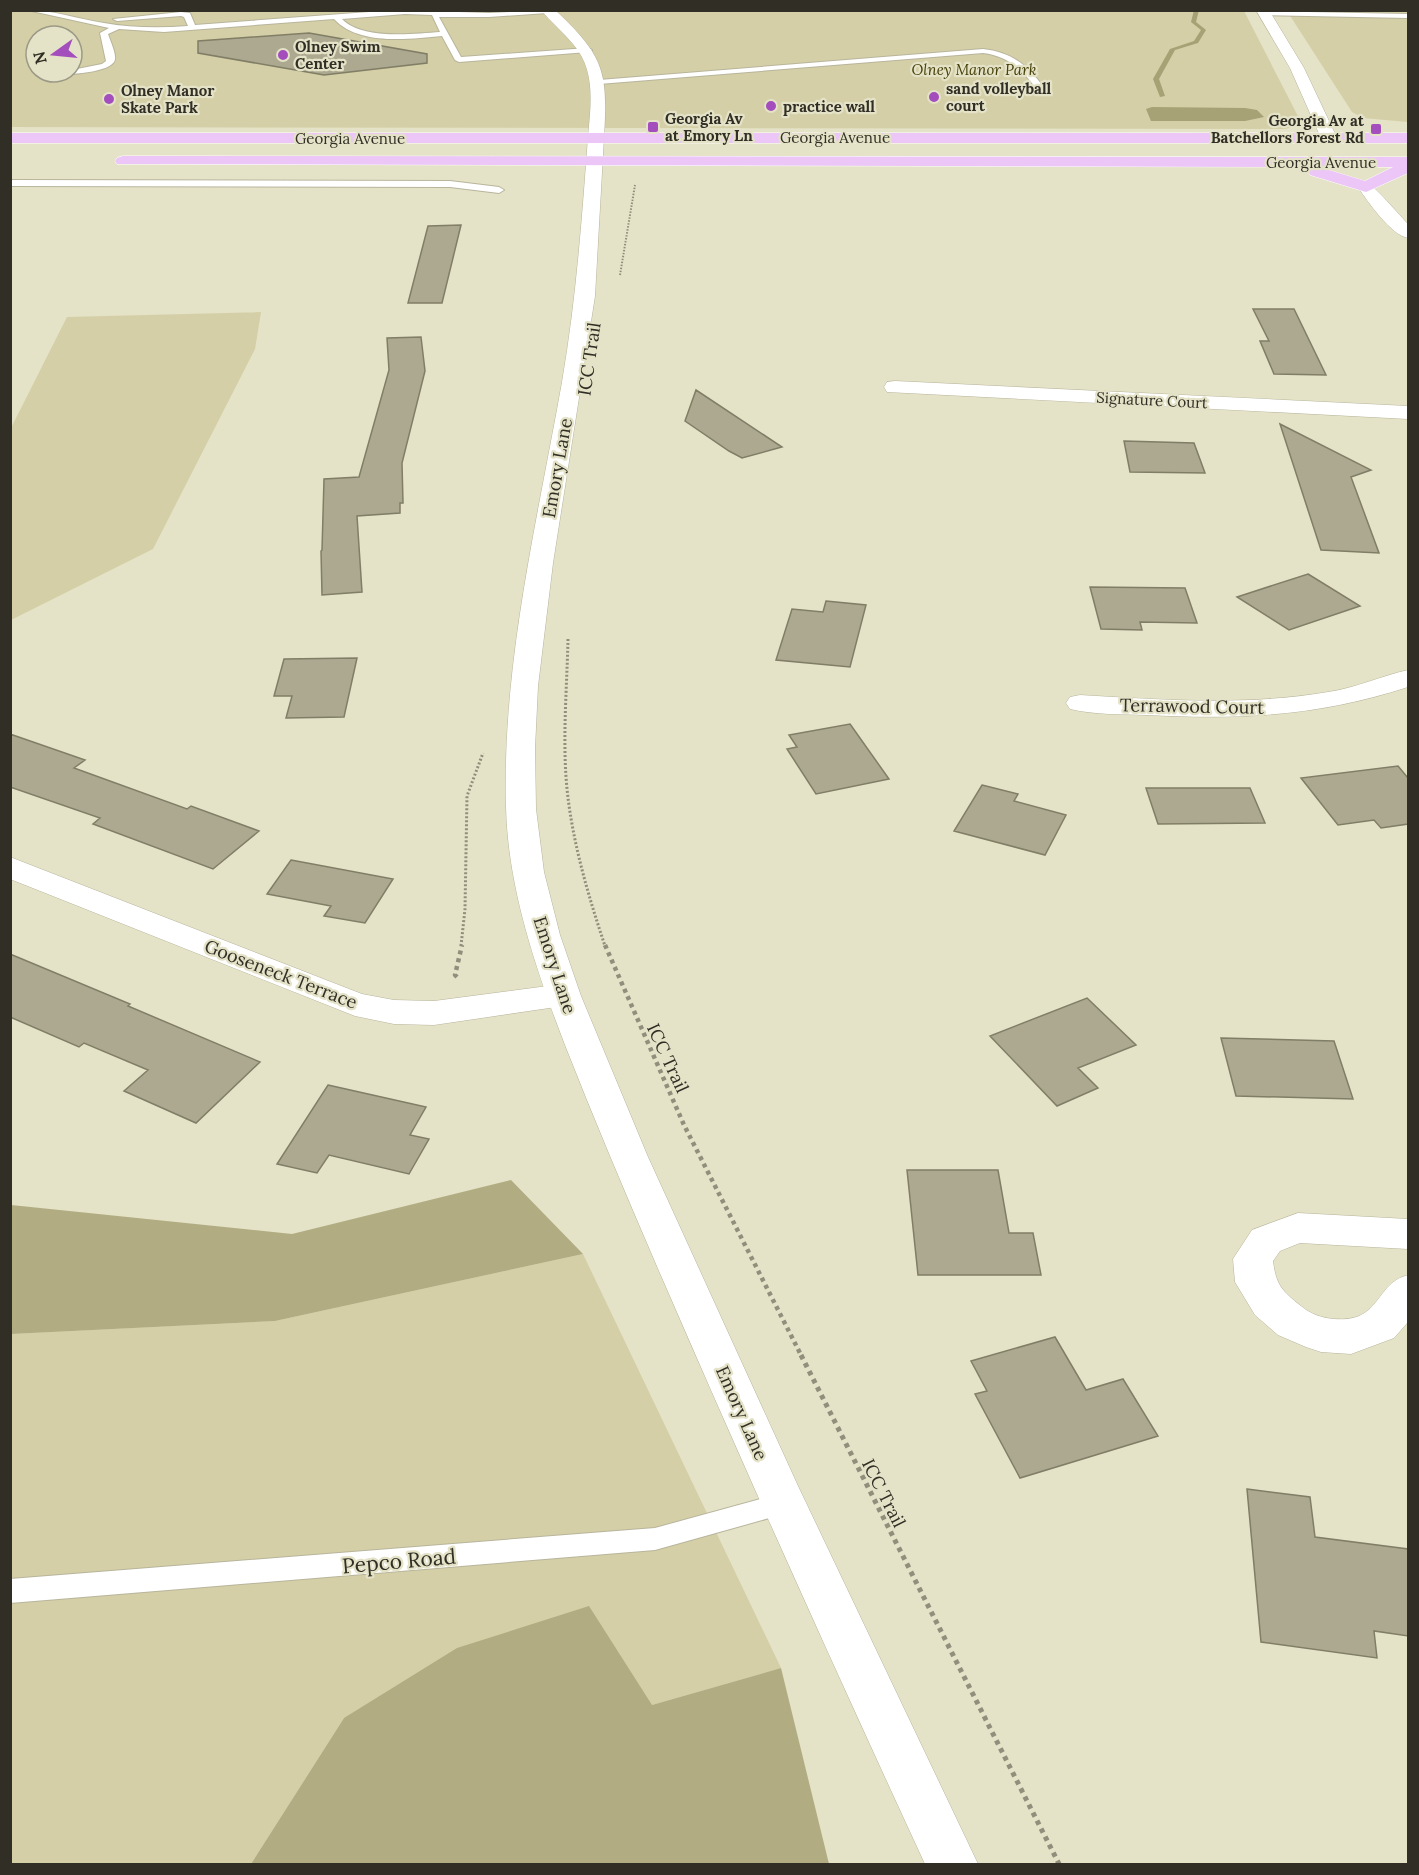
<svg xmlns="http://www.w3.org/2000/svg" width="1419" height="1875" viewBox="0 0 1419 1875" font-family="Lora,serif">
	<style>
		.green { fill: #d4cfa6; fill-rule: evenodd }
		.forest { fill: #b1ac81 }
		.water { fill: #a7a176 }
		.lines { fill: none; stroke-linecap: round; stroke-linejoin: round }
		.stream { fill: #a7a176; fill-rule: evenodd }
		.building { fill: #aca990; stroke: #807e66; stroke-width: 1.5 }
		.service-casing { stroke: #b8b59c; stroke-width: 2 }
		.minor-casing { stroke: #b8b59c; stroke-width: 1 }
		.tertiary-casing { stroke: #b8b59c; stroke-width: 1 }
		.primary-casing { stroke: #fff; stroke-width: 1 }
		.path-far3 { stroke: #918f7c; stroke-width: 2; stroke-dasharray: 1.5 1.5; stroke-linecap: butt }
		.path-far2 { stroke: #918f7c; stroke-width: 3; stroke-dasharray: 2 2; stroke-linecap: butt }
		.path-far1 { stroke: #918f7c; stroke-width: 4.5; stroke-dasharray: 4 4; stroke-linecap: butt }
		.path { stroke: #918f7c; stroke-width: 5; stroke-dasharray: 4.5 4.5; stroke-linecap: butt }
		.service { fill: #fff; fill-rule: evenodd }
		.minor { fill: #fff; fill-rule: evenodd }
		.tertiary { fill: #fff; fill-rule: evenodd }
		.primary { fill: #ebc6f7; fill-rule: evenodd }
		.poi-dot { fill: #a34ebc; stroke: #e4e2c7; stroke-width: 2 }
		.labels { text-anchor: middle; dominant-baseline: central; stroke-width: 4.5; stroke-linejoin: round; paint-order: stroke }
		.far-poi-label { font-size: 15px; font-weight: bold; fill: #312f25; stroke: #e4e2c7; text-anchor: start }
		.far-park-label { font-size: 15px; font-style: italic; fill: #474009; stroke: #e4e2c7 }
		.far-street-label { font-size: 15px; fill: #312f25; stroke: #e4e2c7 }
		.street-label { font-size: 18px; fill: #312f25; stroke: #e4e2c7 }
		.near-street-label { font-size: 21px; fill: #312f25; stroke: #e4e2c7 }
	</style>
	<rect width="100%" height="100%" fill="#e4e2c7"/>
	<!-- green -->
	<path class="green" d="M 10,11 L 1244,11 L 1302,124 L 1285,129 L 11,127 ZM 36,36 L 72,36 L 72,72 L 36,72 Z
		M 1287,11 L 1408,11 L 1408,122 L 1363,118 L 1352,112 Z
		M 261,312 L 255,349 L 153,549 L 11,620 L 11,428 L 67,317 Z
		M 583,1254 L 781,1668 L 652,1705 L 344,1718 L 251,1864 L 11,1864 L 10,1334 L 275,1321 Z"/>
	<!-- forest -->
	<path class="forest" d="M 511,1180 L 583,1254 L 275,1321 L 11,1334 L 11,1205 L 292,1234 Z
		M 589,1606 L 652,1705 L 781,1668 L 829,1864 L 251,1864 L 344,1718 L 457,1648 Z"/>
	<!-- water -->
	<path class="water" d="M 1152,107 L 1245,108 L 1257,110 L 1264,117 L 1245,121 L 1151,121 L 1146,109 Z"/>
	<g class="lines">
		<!-- stream -->
		<path class="stream" d="M 1194,10 L 1199,10 L 1196,22 L 1206,30 L 1198,43 L 1175,50 L 1159,79 L 1165,96 L 1160,97 L 1153,79 L 1170,49 L 1194,41 L 1201,30 L 1191,22 Z"/>
	</g>
	<!-- building -->
	<path class="building" d="M 309,33 L 427,54 L 427,63 L 324,75 L 198,53 L 198,41 Z
		M 461,225 L 442,303 L 408,303 L 428,226 Z
		M 1253,309 L 1294,309 L 1326,375 L 1274,374 L 1260,341 L 1269,341 Z
		M 421,337 L 425,371 L 402,463 L 403,503 L 400,503 L 400,513 L 357,516 L 362,592 L 322,595 L 321,551 L 322,550 L 324,479 L 359,477 L 389,370 L 387,338 Z
		M 696,390 L 782,447 L 742,458 L 729,451 L 685,421 Z
		M 1280,424 L 1371,470 L 1351,477 L 1379,553 L 1321,550 Z
		M 1124,441 L 1194,443 L 1205,473 L 1130,472 Z
		M 1308,574 L 1360,606 L 1289,630 L 1237,597 Z
		M 1090,587 L 1185,588 L 1197,623 L 1140,622 L 1142,630 L 1101,629 Z
		M 826,601 L 866,605 L 850,667 L 776,660 L 792,609 L 823,612 Z
		M 357,658 L 344,717 L 286,718 L 292,696 L 274,696 L 284,659 Z
		M 850,724 L 889,779 L 816,794 L 787,749 L 797,747 L 789,735 Z
		M 10,734 L 85,760 L 74,768 L 187,809 L 191,806 L 259,831 L 213,869 L 93,824 L 100,818 L 10,787 Z
		M 1398,766 L 1408,778 L 1408,824 L 1381,828 L 1374,820 L 1338,825 L 1301,778 Z
		M 982,785 L 1018,794 L 1014,801 L 1066,815 L 1045,855 L 954,831 Z
		M 1146,788 L 1250,788 L 1265,823 L 1158,824 Z
		M 291,860 L 393,879 L 365,923 L 324,916 L 331,906 L 267,894 Z
		M 10,954 L 130,1004 L 128,1006 L 260,1062 L 196,1123 L 124,1091 L 148,1070 L 84,1043 L 79,1047 L 10,1017 Z
		M 1087,998 L 1136,1045 L 1078,1068 L 1098,1088 L 1057,1106 L 990,1036 Z
		M 1221,1038 L 1334,1041 L 1353,1099 L 1236,1096 Z
		M 328,1085 L 426,1107 L 410,1135 L 429,1139 L 409,1174 L 329,1155 L 317,1173 L 277,1164 Z
		M 907,1170 L 998,1170 L 1009,1233 L 1033,1233 L 1041,1275 L 918,1275 Z
		M 1055,1337 L 1086,1390 L 1123,1379 L 1158,1436 L 1020,1478 L 975,1394 L 987,1391 L 971,1361 Z
		M 1247,1489 L 1310,1497 L 1315,1537 L 1408,1549 L 1408,1636 L 1374,1631 L 1377,1658 L 1261,1642 Z"/>
	<g class="lines">
		<!-- service casing -->
		<g class="service-casing">
			<path id="service" d="M 27,10 C 53,10 78,19 104,23 C 131,28 160,28 188,26 L 184,17 L 181,16 L 117,21 L 113,19 L 181,12 L 190,13 L 195,25 L 396,10 L 489,13 L 550,10 L 547,13 L 489,17 L 439,17 L 461,57 L 588,48 L 592,50 L 588,52 L 459,62 L 455,60 L 442,36 C 409,39 359,46 334,19 L 164,32 L 119,29 L 108,34 C 110,41 118,56 114,62 C 106,74 60,75 47,75 L 44,72 L 72,72 L 72,70 L 102,64 L 106,61 L 100,33 L 109,28 ZM 405,14 L 432,15 L 440,32 C 413,34 362,40 342,19 Z
				M 1260,11 L 1408,14 L 1408,18 L 1263,15 Z
				M 983,49 C 1011,52 1028,65 1044,88 L 1037,90 C 1023,70 1008,56 983,53 L 599,84 L 595,82 L 599,80 Z
				M 10,180 L 450,181 L 499,187 L 504,190 L 499,193 L 450,187 L 10,186 Z
				M 782,1493 L 791,1496 L 794,1504 L 791,1512 L 655,1550 L 10,1603 L 10,1579 L 655,1528 Z"/>
		</g>
		<!-- minor casing -->
		<g class="minor-casing">
			<path id="minor" d="M 541,10 L 555,10 C 604,56 608,71 604,137 L 602,140 L 590,140 L 588,137 C 591,104 596,70 573,44 C 563,32 551,22 541,10 Z
				M 1256,10 L 1269,10 L 1304,68 L 1337,138 L 1335,141 L 1323,141 L 1321,138 L 1290,68 Z
				M 1366,182 C 1373,184 1400,216 1408,224 L 1408,238 C 1391,235 1368,202 1358,187 L 1360,183 Z
				M 895,381 L 1408,406 L 1408,419 L 887,392 L 884,387 L 887,382 Z
				M 1408,670 L 1408,687 C 1319,716 1241,720 1147,715 C 1122,714 1095,715 1070,709 L 1066,703 L 1070,697 L 1080,695 C 1163,700 1246,706 1328,692 C 1356,688 1381,676 1408,670 Z
				M 10,857 L 362,994 L 394,1000 L 434,1001 L 563,984 L 575,987 L 580,995 L 575,1003 L 563,1006 L 434,1025 L 394,1024 L 355,1016 L 10,879 Z
				M 1298,1213 L 1408,1219 L 1408,1249 L 1300,1243 L 1280,1251 L 1273,1261 C 1276,1285 1282,1291 1301,1306 C 1310,1314 1322,1318 1334,1319 C 1382,1323 1374,1284 1408,1275 L 1408,1322 L 1394,1338 L 1351,1354 L 1321,1352 L 1306,1347 L 1278,1335 L 1255,1315 L 1235,1282 L 1233,1259 L 1252,1230 Z"/>
		</g>
		<!-- tertiary casing -->
		<g class="tertiary-casing">
			<path id="tertiary" d="M 596,132 L 604,137 L 595,296 L 553,563 L 538,686 L 535,748 L 536,809 L 544,872 L 560,935 L 581,996 L 648,1157 L 798,1486 L 978,1864 L 925,1864 C 833,1665 743,1465 656,1264 C 625,1192 594,1119 565,1045 C 536,969 508,889 506,807 C 502,663 537,523 562,382 C 576,301 582,219 588,137 Z"/>
		</g>
		<!-- primary casing -->
		<g class="primary-casing">
			<path id="primary" d="M 10,133 L 1408,133 L 1408,143 L 10,143 Z
				M 123,156 L 1408,157 L 1408,173 L 1366,192 L 1310,175 L 1308,171 L 1313,167 L 117,164 L 115,161 L 117,158 ZM 1319,167 L 1393,167 L 1365,181 Z"/>
		</g>
		<!-- path-far3 -->
		<path class="path-far3" d="M 620,275 L 635,185"/>
		<!-- path-far2 -->
		<path class="path-far2" d="M 568,639 C 567,684 563,731 566,777 C 570,834 587,892 605,946
			M 461,946 L 465,909 L 467,796 L 483,753"/>
		<!-- path-far1 -->
		<path class="path-far1" d="M 605,945 L 684,1125 L 802,1357
			M 457,977 L 455,975 L 462,945"/>
		<!-- path -->
		<path class="path" d="M 801,1355 L 1059,1864"/>
		<!-- service -->
		<use href="#service" class="service"/>
		<!-- minor -->
		<use href="#minor" class="minor"/>
		<!-- tertiary -->
		<use href="#tertiary" class="tertiary"/>
		<!-- primary -->
		<use href="#primary" class="primary"/>
	</g>
	<!-- markers -->
	<g class="poi-dot">
		<circle cx="283" cy="55" r="6"/>
		<circle cx="934" cy="97" r="6"/>
		<circle cx="109" cy="99" r="6"/>
		<circle cx="771" cy="106" r="6"/>
		<rect x="647" y="121" width="12" height="12" rx="3"/>
		<rect x="1370" y="123" width="12" height="12" rx="3"/>
	</g>
	<g class="labels">
		<!-- far-poi labels -->
		<g class="far-poi-label">
			<text x="295" y="46">Olney Swim<tspan x="295" dy="17">Center</tspan></text>
			<text x="946" y="88">sand volleyball<tspan x="946" dy="17">court</tspan></text>
			<text x="121" y="90">Olney Manor<tspan x="121" dy="17">Skate Park</tspan></text>
			<text x="783" y="106">practice wall</text>
			<text x="665" y="118">Georgia Av<tspan x="665" dy="17">at Emory Ln</tspan></text>
			<text x="1364" y="120" text-anchor="end">Georgia Av at<tspan x="1364" dy="17">Batchellors Forest Rd</tspan></text>
		</g>
		<!-- far-park labels -->
		<g class="far-park-label">
			<text x="974" y="69">Olney Manor Park</text>
		</g>
		<!-- far-street labels -->
		<g class="far-street-label">
			<text x="835" y="137">Georgia Avenue</text>
			<text x="350" y="138">Georgia Avenue</text>
			<text x="1321" y="162">Georgia Avenue</text>
			<text transform="translate(1152 400) rotate(3)">Signature Court</text>
		</g>
		<!-- street labels -->
		<g class="street-label">
			<text transform="translate(589 359) rotate(-82)">ICC Trail</text>
			<text transform="translate(557 468) rotate(-80)">Emory Lane</text>
			<text transform="translate(1192 706) rotate(1)">Terrawood Court</text>
			<text transform="translate(555 965) rotate(72)">Emory Lane</text>
			<text transform="translate(281 974) rotate(21)">Gooseneck Terrace</text>
			<text transform="translate(668 1058) rotate(65)">ICC Trail</text>
			<text transform="translate(742 1413) rotate(66)">Emory Lane</text>
			<text transform="translate(884 1493) rotate(63)">ICC Trail</text>
		</g>
		<!-- near-street labels -->
		<g class="near-street-label">
			<text transform="translate(399 1561) rotate(-5)">Pepco Road</text>
		</g>
	</g>
	<!-- border -->
	<rect width="1419" height="1875" fill="none" stroke="#312f25" stroke-width="24"/>
	<!-- north arrow -->
	<g transform="translate(54 54) rotate(255)"><circle r="28" fill="#e4e2c7" stroke="#9c9a86" stroke-width="1.5"/>
	<path d="M0-4.5L10 22L0 15L-10 22Z" fill="#a34ebc"/>
	<text y="-9" font-size="16" font-weight="bold" text-anchor="middle" fill="#312f25">N</text>
	</g>
</svg>
